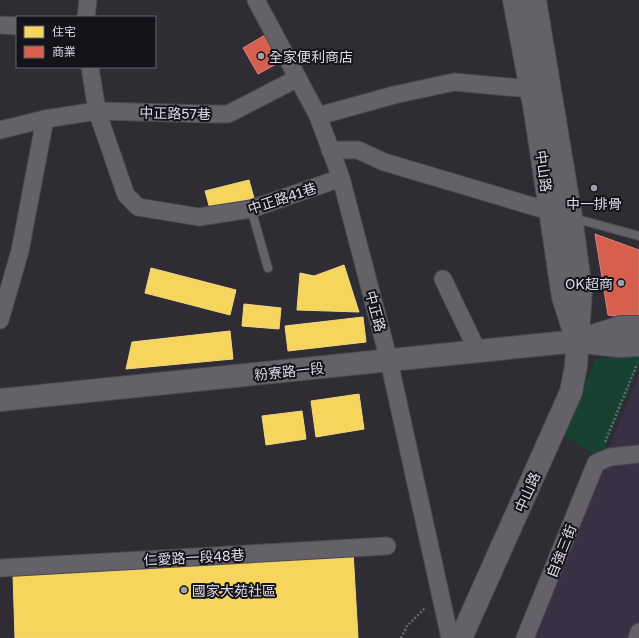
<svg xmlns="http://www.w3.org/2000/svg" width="639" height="638" viewBox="0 0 639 638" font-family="'Golos Text','Noto Sans TC',sans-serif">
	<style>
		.built { fill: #383144 }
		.green { fill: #174231 }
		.homes { fill: #f6d55c; stroke: #efd785 }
		.shops { fill: #d6604d; stroke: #d8857b }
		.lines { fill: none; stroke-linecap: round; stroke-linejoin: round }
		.service-casing { stroke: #4b4950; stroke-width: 10 }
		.minor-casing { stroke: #4b4950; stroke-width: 19 }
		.secondary-casing { stroke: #4b4950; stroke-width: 24 }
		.path { stroke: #69686d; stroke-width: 2.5; stroke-dasharray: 2 2; stroke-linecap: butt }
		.service { stroke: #646268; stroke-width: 8 }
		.minor { stroke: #646268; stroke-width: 17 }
		.secondary { stroke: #646268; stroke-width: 22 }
		.poi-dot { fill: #a19ea7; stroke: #15131a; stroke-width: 1.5 }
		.labels { text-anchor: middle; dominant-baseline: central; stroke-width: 4; stroke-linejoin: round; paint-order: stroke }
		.poi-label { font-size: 14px; fill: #dedbe5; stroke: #15131a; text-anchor: start }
		.street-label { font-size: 14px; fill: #dedbe5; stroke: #15131a }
	</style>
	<rect width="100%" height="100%" fill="#2f2c34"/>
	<!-- built -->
	<path class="built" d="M 639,375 L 639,638 L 531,638 Z"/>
	<!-- green -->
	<path class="green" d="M 639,356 L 639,366 L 601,458 L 564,436 L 595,359 Z"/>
	<!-- homes -->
	<path class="homes" d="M 249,180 L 254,198 L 210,209 L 205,191 Z
		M 344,265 L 359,312 L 297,310 L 300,273 L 314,276 Z
		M 151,268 L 236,290 L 230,315 L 145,293 Z
		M 244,304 L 281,308 L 279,329 L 242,326 Z
		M 363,317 L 366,342 L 288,351 L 285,326 Z
		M 230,331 L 233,359 L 126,369 L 132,342 Z
		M 359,394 L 364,429 L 316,437 L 311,401 Z
		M 302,411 L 306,439 L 266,445 L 262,416 Z
		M 353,551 L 358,638 L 15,638 L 13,575 Z"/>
	<!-- shops -->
	<path class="shops" d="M 265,35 L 278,63 L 258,74 L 243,48 Z
		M 595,234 L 639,250 L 639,320 L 608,315 Z"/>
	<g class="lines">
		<!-- service casing -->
		<g class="service-casing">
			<path id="service" d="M 251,209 L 268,268
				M 573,218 L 639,236"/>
		</g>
		<!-- minor casing -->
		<g class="minor-casing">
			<path id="minor" d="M 256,0 L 318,116 L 341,178 L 389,361 L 450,638
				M 86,17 L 88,0
				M 0,25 L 17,26
				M 90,67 L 97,111 L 126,195 L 138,207 L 199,217 L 251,209 L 341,178
				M 318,116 L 394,95 L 454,82 L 531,89
				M 0,130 L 45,119 L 97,111 L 211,114 L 228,114 L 298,78
				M 330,150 L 358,150 L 384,162 L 549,211
				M 443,279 L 478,352
				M 0,320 L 20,251 L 45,119
				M 0,568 L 387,546
				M 525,638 L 596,463 L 610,457 L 639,454
				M 637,638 L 639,632"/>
		</g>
		<!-- secondary casing -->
		<g class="secondary-casing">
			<path id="secondary" d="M 514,0 L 535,111 L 563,297 L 574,331
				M 584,342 L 619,346 L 639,345
				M 0,400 L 577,341 L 621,327 L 639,327
				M 461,638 L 571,392 L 576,366 L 581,290 L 571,217 L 535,0"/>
		</g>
		<!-- path -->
		<path class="path" d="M 605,442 L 637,364
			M 401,638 L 407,626 L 426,607"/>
		<!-- service -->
		<use href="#service" class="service"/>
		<!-- minor -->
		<use href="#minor" class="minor"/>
		<!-- secondary -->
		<use href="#secondary" class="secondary"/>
	</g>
	<!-- markers -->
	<g class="poi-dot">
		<circle cx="261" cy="56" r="4"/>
		<circle cx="594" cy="188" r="4"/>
		<circle cx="621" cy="283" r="4"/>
		<circle cx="184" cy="590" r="4"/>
	</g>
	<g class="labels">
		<!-- poi labels -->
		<g class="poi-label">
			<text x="269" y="56">全家便利商店</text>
			<text x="594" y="203" text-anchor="middle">中一排骨</text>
			<text x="613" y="283" text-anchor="end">OK超商</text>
			<text x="192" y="590">國家大苑社區</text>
		</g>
		<!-- street labels -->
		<g class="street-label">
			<text transform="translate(175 113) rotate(1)">中正路57巷</text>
			<text transform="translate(544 171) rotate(82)">中山路</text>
			<text transform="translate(282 198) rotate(-18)">中正路41巷</text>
			<text transform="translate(376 311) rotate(75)">中正路</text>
			<text transform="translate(289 371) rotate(-6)">粉寮路一段</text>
			<text transform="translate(527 492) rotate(-66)">中山路</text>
			<text transform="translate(561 551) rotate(-68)">自強三街</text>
			<text transform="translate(194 557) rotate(-3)">仁愛路一段48巷</text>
		</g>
	</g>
	<!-- legend -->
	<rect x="16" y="16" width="140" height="52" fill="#15131a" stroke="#65636b"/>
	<rect x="24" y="26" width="20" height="12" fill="#f6d55c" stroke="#65636b"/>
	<text x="52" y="36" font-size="12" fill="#dedbe5">住宅</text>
	<rect x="24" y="46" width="20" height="12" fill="#d6604d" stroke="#65636b"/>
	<text x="52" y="56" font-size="12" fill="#dedbe5">商業</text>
</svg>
